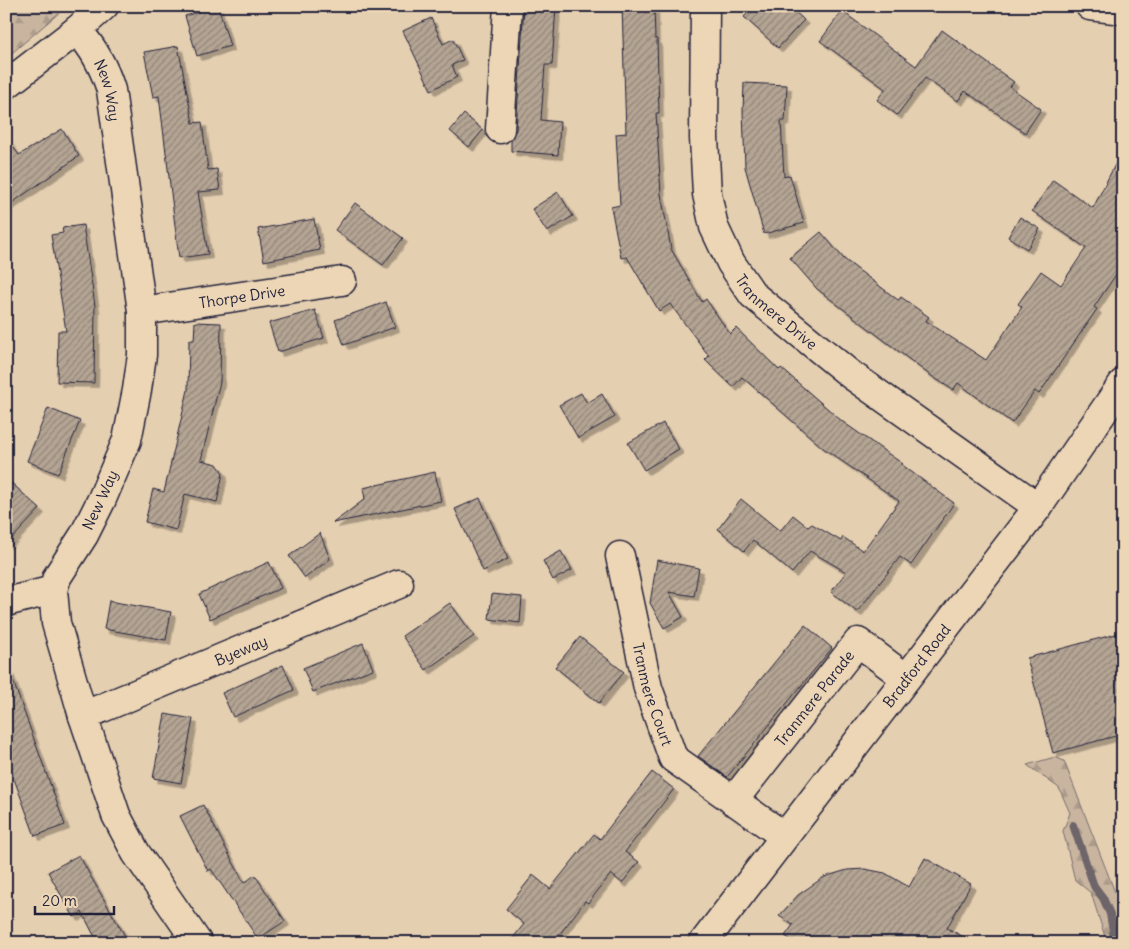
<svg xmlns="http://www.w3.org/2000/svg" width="1129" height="949" viewBox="0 0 1129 949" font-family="Delius,sans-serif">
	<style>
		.forest { fill: url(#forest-firs); stroke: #766c6d }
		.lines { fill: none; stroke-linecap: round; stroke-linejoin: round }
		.stream { stroke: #6d6569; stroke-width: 8 }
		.building { fill: url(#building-hatch); stroke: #22223b; filter: url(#shadow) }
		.street-casing { stroke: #22223b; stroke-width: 31 }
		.primary-casing { stroke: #22223b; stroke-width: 31 }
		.street { stroke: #edd6b6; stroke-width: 28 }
		.primary { stroke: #edd6b6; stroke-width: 28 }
		.labels { text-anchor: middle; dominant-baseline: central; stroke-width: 5; stroke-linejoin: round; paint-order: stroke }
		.street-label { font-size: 15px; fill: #22223b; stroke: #edd6b6 }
	</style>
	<defs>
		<pattern id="forest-firs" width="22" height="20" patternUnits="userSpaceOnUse" patternTransform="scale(1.25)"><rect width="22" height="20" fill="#c9b59f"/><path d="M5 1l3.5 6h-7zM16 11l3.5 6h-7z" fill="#ac9b8a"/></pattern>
		<pattern id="building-hatch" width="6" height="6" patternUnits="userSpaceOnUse" patternTransform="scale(1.25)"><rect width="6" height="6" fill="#b4a493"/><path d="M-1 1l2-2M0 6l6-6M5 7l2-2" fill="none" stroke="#928579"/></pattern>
		<filter id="shadow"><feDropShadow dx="4.5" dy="4.5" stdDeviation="0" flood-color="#0004"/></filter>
	</defs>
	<rect width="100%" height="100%" fill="#e5cfb1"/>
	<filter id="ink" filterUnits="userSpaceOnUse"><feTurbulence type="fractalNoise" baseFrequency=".02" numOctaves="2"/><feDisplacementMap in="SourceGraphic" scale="10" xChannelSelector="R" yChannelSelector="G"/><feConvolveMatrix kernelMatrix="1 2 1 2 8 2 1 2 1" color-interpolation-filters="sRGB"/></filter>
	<g filter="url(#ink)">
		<!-- forest -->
		<path class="forest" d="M 6,6 L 67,6 L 6,58 Z
			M 1055,757 L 1064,761 L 1123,913 L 1123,943 L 1107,943 L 1091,893 L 1075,880 L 1063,831 L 1070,813 L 1059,788 L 1027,765 Z"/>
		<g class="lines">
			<!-- stream -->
			<path class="stream" d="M 1073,825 L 1094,886 L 1103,898 L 1110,914 L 1115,943"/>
		</g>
		<!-- building -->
		<path class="building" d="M 218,6 L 230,46 L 197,56 L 185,16 Z
			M 524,6 L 556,6 L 552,65 L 545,65 L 541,120 L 560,122 L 558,155 L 511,151 L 511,139 L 516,130 Z
			M 622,6 L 654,6 L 655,39 L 657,39 L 659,113 L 656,113 L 661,194 L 671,249 L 702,302 L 706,299 L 730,334 L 736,328 L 779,370 L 781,368 L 843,422 L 903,464 L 902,465 L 954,503 L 911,565 L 900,557 L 857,612 L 831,592 L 846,572 L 810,551 L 792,573 L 753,540 L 744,551 L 718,529 L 741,499 L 780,531 L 793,515 L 808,527 L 812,524 L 841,541 L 843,537 L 863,551 L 899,501 L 823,448 L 742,377 L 733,387 L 705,360 L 709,356 L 670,304 L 659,311 L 627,257 L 621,258 L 611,207 L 620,205 L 616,134 L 626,133 Z
			M 754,6 L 789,6 L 804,20 L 778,48 L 744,17 Z
			M 842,11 L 916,66 L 942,30 L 1014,82 L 1010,87 L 1041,109 L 1025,133 L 965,91 L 958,101 L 925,78 L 897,115 L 877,100 L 885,89 L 820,41 Z
			M 431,18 L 443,44 L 453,39 L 463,60 L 452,65 L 457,77 L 431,90 L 403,31 Z
			M 178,46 L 193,123 L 202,122 L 208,170 L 217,169 L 220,190 L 198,192 L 208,254 L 179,258 L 159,96 L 153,97 L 144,52 Z
			M 744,83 L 787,85 L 785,121 L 781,121 L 784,177 L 790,175 L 804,223 L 764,234 L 745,167 L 743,111 Z
			M 464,114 L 483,130 L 469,147 L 450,131 Z
			M 62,129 L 79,156 L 6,207 L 6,137 L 19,155 Z
			M 1123,149 L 1123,264 L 1094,307 L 1097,309 L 1039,394 L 1035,391 L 1012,423 L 958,383 L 953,390 L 927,373 L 817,289 L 790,258 L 821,232 L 844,259 L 898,300 L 901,297 L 929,317 L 926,321 L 986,360 L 1022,307 L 1018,304 L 1041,271 L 1061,285 L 1086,248 L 1032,211 L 1053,180 L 1093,208 Z
			M 558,192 L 573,216 L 547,232 L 532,209 Z
			M 355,203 L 403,238 L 383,265 L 335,230 Z
			M 1020,217 L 1040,229 L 1027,249 L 1008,237 Z
			M 314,219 L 320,250 L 264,261 L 258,229 Z
			M 83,225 L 95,306 L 94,383 L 57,382 L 58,331 L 66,331 L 51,235 L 63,233 L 62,228 Z
			M 386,302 L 395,327 L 344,345 L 335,320 Z
			M 315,310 L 324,338 L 278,352 L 269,323 Z
			M 195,322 L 221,323 L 220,382 L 201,460 L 217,464 L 223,473 L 217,502 L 185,494 L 176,530 L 145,522 L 153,489 L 164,492 L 188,390 L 189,340 L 194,340 Z
			M 581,393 L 587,403 L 602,394 L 615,417 L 578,438 L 559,405 Z
			M 48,408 L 80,421 L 58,474 L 27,461 Z
			M 663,423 L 679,449 L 644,470 L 628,443 Z
			M 435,472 L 441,501 L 333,523 L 365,499 L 363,488 Z
			M 6,478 L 40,509 L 6,545 Z
			M 480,498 L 508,559 L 483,571 L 455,509 Z
			M 320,533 L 330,559 L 305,578 L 289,556 Z
			M 561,551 L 572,570 L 553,580 L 543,561 Z
			M 657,560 L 699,568 L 694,596 L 669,592 L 683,617 L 664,628 L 650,603 Z
			M 269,562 L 281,588 L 210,619 L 199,594 Z
			M 492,594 L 522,597 L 520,623 L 489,619 Z
			M 109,601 L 171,612 L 166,640 L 104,629 Z
			M 450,603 L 474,636 L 426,670 L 402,636 Z
			M 805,625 L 832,648 L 727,777 L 698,756 Z
			M 1123,632 L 1123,734 L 1053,753 L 1027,658 Z
			M 580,637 L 624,672 L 599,703 L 555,667 Z
			M 363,643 L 373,669 L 313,692 L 303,668 Z
			M 283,665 L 294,690 L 233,717 L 222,693 Z
			M 9,670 L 65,825 L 35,836 L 6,757 L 6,671 Z
			M 165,714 L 193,719 L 181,783 L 153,778 Z
			M 652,772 L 674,789 L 625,852 L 639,862 L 622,883 L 611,874 L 588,903 L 585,901 L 553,943 L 509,943 L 524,924 L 506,909 L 533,875 L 550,889 L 594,834 L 600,839 Z
			M 203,805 L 244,883 L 255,875 L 285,921 L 258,939 L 211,869 L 208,871 L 180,816 Z
			M 79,855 L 91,877 L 129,943 L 98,943 L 82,912 L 74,917 L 61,895 L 48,872 Z
			M 925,858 L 971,884 L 947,928 L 975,943 L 796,943 L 785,936 L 793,925 L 779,916 L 798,895 L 824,877 L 847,870 L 865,869 L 885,873 L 909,887 Z"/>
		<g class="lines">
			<!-- street casing -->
			<g class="street-casing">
				<g id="street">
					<path id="s1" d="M 705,6 L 704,138 L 707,194 L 714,227 L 731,263 L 753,295 L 850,374 L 1038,507"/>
					<path d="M 1090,6 L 1123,10"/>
					<path id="s2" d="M 77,30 C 94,48 104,67 111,90 L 142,311 L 142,355 L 137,390 L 127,440 L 102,499 L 84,535 L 57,577 L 53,590 L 56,623 L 83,716 L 116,815 L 136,853 L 198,943"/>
					<path d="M 6,85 L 77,30 L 104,6"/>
					<path d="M 500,129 L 508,6"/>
					<path id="s3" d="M 142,311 L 342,281"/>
					<path id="s4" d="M 620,556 L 648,688 L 673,758 L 784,836"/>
					<path d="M 6,602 L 53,590"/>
					<path id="s5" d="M 83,716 L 399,584"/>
					<path id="s6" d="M 733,801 L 858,642 L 906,678"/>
				</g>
			</g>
			<!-- primary casing -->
			<g class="primary-casing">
				<g id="primary">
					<path id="s7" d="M 703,943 L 1038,507 L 1123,383"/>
				</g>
			</g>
			<!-- street -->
			<use href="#street" class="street"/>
			<!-- primary -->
			<use href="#primary" class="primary"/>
		</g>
	</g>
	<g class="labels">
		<!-- street labels -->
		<g class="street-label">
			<text stroke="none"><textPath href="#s2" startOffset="69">New Way</textPath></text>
			<text stroke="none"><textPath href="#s3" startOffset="101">Thorpe Drive</textPath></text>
			<text stroke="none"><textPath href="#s1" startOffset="329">Tranmere Drive</textPath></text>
			<text transform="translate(100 500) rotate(-65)">New Way</text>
			<text stroke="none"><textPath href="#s5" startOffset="171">Byeway</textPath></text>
			<text stroke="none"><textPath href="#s7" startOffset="350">Bradford Road</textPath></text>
			<text stroke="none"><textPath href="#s4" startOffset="142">Tranmere Court</textPath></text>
			<text stroke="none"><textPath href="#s6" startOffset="131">Tranmere Parade</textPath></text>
		</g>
	</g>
	<!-- margin -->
	<rect width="1129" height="949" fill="none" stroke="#edd6b6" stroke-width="25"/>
	<rect x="12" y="12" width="1104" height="924" fill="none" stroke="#22223b" stroke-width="2" filter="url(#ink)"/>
	<!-- scale -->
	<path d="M35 906v8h79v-8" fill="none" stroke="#22223b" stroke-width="2.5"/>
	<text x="42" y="906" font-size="15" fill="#22223b" stroke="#edd6b6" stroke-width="4" paint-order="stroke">20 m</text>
</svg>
